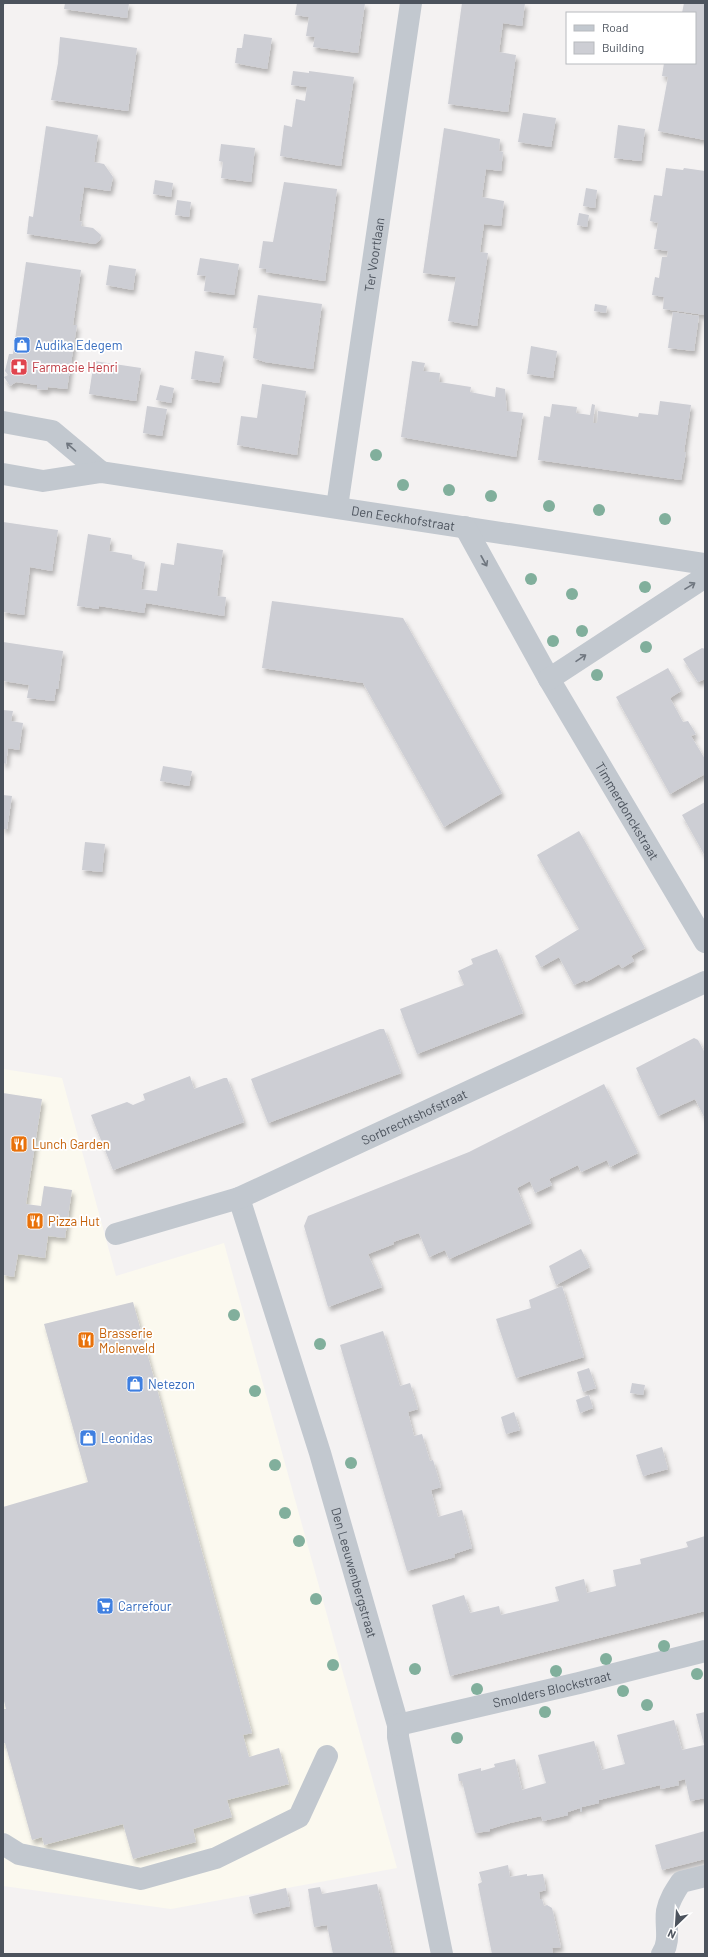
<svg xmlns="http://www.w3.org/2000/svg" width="708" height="1957" viewBox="0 0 708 1957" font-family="Barlow,sans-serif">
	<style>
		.commercial { fill: #fbf9ef }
		.building { fill: #cdced4; filter: url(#shadow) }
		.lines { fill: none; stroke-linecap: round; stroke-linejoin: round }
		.path { stroke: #83c5ab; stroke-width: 2.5; stroke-dasharray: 3 2; stroke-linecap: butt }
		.minor { stroke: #c2c8cf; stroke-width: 22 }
		.tree { fill: #81af9c }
		.oneway { stroke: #6f767f }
		.labels { text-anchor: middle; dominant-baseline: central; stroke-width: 3.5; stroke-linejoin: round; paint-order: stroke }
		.street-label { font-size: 13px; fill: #4c535d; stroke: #fff }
		.shop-label { font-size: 13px; fill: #366cbe; stroke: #fff; text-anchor: start }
		.health-label { font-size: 13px; fill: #be3a42; stroke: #fff; text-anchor: start }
		.food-label { font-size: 13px; fill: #c56008; stroke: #fff; text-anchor: start }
	</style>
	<defs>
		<filter id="shadow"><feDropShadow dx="2.5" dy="4.5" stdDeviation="2" flood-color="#0004"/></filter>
	</defs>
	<rect width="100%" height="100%" fill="#f4f2f2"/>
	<!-- commercial -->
	<path class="commercial" d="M 3,1069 L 62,1078 L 116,1276 L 224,1243 L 397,1868 L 171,1909 L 3,1886 Z"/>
	<!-- building -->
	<path class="building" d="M 65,3 L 129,3 L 127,18 L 64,9 Z
		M 297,3 L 365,3 L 358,53 L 313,47 L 315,37 L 306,36 L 309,17 L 295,15 Z
		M 462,3 L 525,3 L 522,26 L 503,23 L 499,52 L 516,55 L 508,112 L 448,104 Z
		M 684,3 L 705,3 L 705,140 L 658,131 L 668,77 L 662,76 L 664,63 L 695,63 L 695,13 L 682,13 Z
		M 244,34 L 272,38 L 267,69 L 235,63 L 237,48 L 242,48 Z
		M 60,37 L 137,48 L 128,111 L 51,100 L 58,63 Z
		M 293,71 L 309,73 L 309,71 L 354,77 L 341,166 L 280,156 L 284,125 L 292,127 L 296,99 L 305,101 L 307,87 L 291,85 Z
		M 523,113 L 556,118 L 551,147 L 518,142 Z
		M 618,125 L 645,129 L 641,161 L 614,158 Z
		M 46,126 L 98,135 L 94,162 L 104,164 L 113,177 L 110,191 L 84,187 L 79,221 L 82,222 L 81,226 L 93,228 L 101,235 L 100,240 L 95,244 L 27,234 L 29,216 L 33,217 Z
		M 444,128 L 500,139 L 499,151 L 503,152 L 501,171 L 486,169 L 482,197 L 504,201 L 501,226 L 484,224 L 480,252 L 488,253 L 477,326 L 448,321 L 456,277 L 423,273 Z
		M 221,144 L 255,148 L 251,182 L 221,178 L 223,162 L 219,161 Z
		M 666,168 L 683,170 L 684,168 L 705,171 L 705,315 L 663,309 L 664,297 L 652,295 L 655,277 L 659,278 L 662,257 L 667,257 L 668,251 L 654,249 L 658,223 L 650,221 L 654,195 L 662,196 Z
		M 155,180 L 173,183 L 171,197 L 153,194 Z
		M 284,182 L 337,189 L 325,281 L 266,272 L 266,269 L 259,268 L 263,241 L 273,242 Z
		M 586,188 L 597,190 L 595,208 L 583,206 Z
		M 177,200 L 191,202 L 189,217 L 175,215 Z
		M 579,213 L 589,215 L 587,227 L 577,225 Z
		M 200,258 L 239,264 L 234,295 L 204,291 L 206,276 L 197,275 Z
		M 26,262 L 81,270 L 73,325 L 77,325 L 67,389 L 48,387 L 47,390 L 37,389 L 37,385 L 16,382 L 10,386 L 4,377 L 8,375 L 5,371 L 9,354 L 13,354 Z
		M 109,265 L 136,269 L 133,290 L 106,285 Z
		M 258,295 L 322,304 L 313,369 L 265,362 L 253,358 L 257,328 L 253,328 Z
		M 595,304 L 607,306 L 606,313 L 594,311 Z
		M 673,312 L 699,316 L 694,351 L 668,348 Z
		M 531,346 L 557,351 L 553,378 L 527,374 Z
		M 195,351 L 224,356 L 219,383 L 191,379 Z
		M 94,361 L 141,368 L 136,401 L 89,394 Z
		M 412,361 L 425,363 L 423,371 L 440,373 L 439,382 L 471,387 L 470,392 L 495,397 L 496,387 L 505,389 L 507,411 L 523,413 L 516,457 L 401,437 Z
		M 262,384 L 306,391 L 297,455 L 237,445 L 241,416 L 257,418 Z
		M 160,385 L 174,388 L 171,403 L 156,400 Z
		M 660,401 L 691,405 L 684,452 L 686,452 L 681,480 L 538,460 L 544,416 L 550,417 L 552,404 L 577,407 L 576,413 L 590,415 L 592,404 L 595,405 L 593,423 L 597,423 L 598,411 L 638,417 L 639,413 L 658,415 Z
		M 147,406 L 167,409 L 162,436 L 143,433 Z
		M 3,522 L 58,530 L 52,571 L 30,567 L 24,615 L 3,612 Z
		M 88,534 L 111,538 L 109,551 L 132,555 L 132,559 L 145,562 L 141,589 L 147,590 L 157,591 L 161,563 L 174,565 L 177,543 L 223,550 L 217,596 L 226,597 L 224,616 L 146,603 L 144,613 L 99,606 L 99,609 L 77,606 Z
		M 272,601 L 403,618 L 502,793 L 444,827 L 363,683 L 262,668 Z
		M 3,642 L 63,651 L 58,689 L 56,689 L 54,701 L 27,698 L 29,685 L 3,681 Z
		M 702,648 L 705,649 L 705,679 L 698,682 L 683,659 Z
		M 668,668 L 681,691 L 670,698 L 683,722 L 688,721 L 696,734 L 691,736 L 705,759 L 705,774 L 670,794 L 616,697 Z
		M 3,710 L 13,711 L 11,721 L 23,723 L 19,750 L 8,748 L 6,764 L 3,763 Z
		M 163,766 L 192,771 L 189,786 L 160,781 Z
		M 3,795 L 12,796 L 7,829 L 3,829 Z
		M 705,802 L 705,856 L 682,815 Z
		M 579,831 L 645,948 L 631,956 L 634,961 L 622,968 L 619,964 L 586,982 L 585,980 L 574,985 L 559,957 L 541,967 L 535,956 L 579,929 L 537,855 Z
		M 85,842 L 105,844 L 102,872 L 82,870 Z
		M 497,949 L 523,1013 L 417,1054 L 400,1009 L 464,985 L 458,971 L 473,964 L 471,959 Z
		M 380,1029 L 384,1029 L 401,1073 L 268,1123 L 251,1079 Z
		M 694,1038 L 698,1040 L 705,1053 L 705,1119 L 695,1099 L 658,1116 L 636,1068 Z
		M 190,1076 L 194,1089 L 224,1078 L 227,1078 L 244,1122 L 113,1170 L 91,1115 L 127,1102 L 133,1105 L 145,1100 L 143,1094 Z
		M 604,1084 L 638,1153 L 610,1167 L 607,1160 L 581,1172 L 578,1165 L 549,1179 L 552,1185 L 535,1193 L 530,1181 L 517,1188 L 531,1223 L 449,1259 L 445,1250 L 429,1257 L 419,1233 L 393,1242 L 394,1244 L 368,1254 L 382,1287 L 328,1307 L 304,1226 L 308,1216 L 469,1152 Z
		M 3,1093 L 42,1099 L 26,1204 L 41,1206 L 44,1186 L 72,1190 L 65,1238 L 48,1236 L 45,1258 L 18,1254 L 14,1277 L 3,1275 Z
		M 581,1249 L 590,1267 L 556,1285 L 549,1266 Z
		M 562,1286 L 584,1357 L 516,1378 L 496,1319 L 531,1308 L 529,1300 Z
		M 133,1302 L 252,1733 L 243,1735 L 249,1757 L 279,1748 L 289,1784 L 227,1800 L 232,1817 L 193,1829 L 196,1842 L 133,1859 L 123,1824 L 44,1845 L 42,1837 L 32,1840 L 5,1743 L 3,1744 L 3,1709 L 6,1709 L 3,1697 L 3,1507 L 88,1482 L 44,1324 Z
		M 383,1331 L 400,1386 L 410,1383 L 418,1409 L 408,1412 L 414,1436 L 422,1434 L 430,1461 L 433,1460 L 441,1487 L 431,1490 L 438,1517 L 462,1510 L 472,1548 L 454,1554 L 455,1557 L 407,1571 L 340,1345 Z
		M 589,1368 L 596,1388 L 583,1392 L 577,1372 Z
		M 632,1383 L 645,1385 L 643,1395 L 630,1393 Z
		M 589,1395 L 593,1408 L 580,1413 L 576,1400 Z
		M 514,1412 L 520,1430 L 506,1434 L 501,1417 Z
		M 662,1447 L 668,1469 L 643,1476 L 636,1455 Z
		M 705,1536 L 705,1611 L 450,1676 L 432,1605 L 464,1595 L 470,1613 L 499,1606 L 501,1615 L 559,1601 L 555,1587 L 584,1579 L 587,1593 L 616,1586 L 613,1570 L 641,1564 L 640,1559 L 688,1547 L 686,1542 Z
		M 705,1712 L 705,1798 L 690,1801 L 685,1779 L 678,1781 L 679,1785 L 661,1789 L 660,1785 L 599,1800 L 599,1803 L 582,1807 L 582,1812 L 581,1812 L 580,1808 L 568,1812 L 568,1815 L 543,1821 L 541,1816 L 510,1823 L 490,1829 L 490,1831 L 475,1833 L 462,1781 L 459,1781 L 458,1774 L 481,1768 L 481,1771 L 495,1767 L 494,1764 L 515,1759 L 522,1790 L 546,1783 L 538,1755 L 594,1741 L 602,1770 L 625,1764 L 617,1735 L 674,1720 L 682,1750 L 704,1745 L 696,1714 Z
		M 705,1831 L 705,1859 L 662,1870 L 655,1845 Z
		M 508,1865 L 510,1877 L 527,1874 L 527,1876 L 543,1874 L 546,1890 L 539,1892 L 540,1899 L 542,1899 L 544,1906 L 547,1905 L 552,1908 L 561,1947 L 552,1948 L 553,1954 L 492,1954 L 478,1884 L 482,1882 L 479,1872 Z
		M 377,1884 L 393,1954 L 333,1954 L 327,1925 L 314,1927 L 308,1889 L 320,1887 L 322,1894 Z
		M 286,1888 L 290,1906 L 253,1914 L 249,1897 Z"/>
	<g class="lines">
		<!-- path -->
		<path class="path" d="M 3,5 L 3,3"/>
		<!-- minor -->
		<g class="minor">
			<path d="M 3,422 L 52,431 L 101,472"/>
			<path id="s1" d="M 3,474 L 43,481 L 101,472 L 705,564"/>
			<path id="s2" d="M 337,507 L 411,3"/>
			<path id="s3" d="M 465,527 L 549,679 L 705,942"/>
			<path d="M 549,679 L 705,577"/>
			<path id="s4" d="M 239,1198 L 320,1453 L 398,1725 L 398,1737 L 442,1954"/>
			<path id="s5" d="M 116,1234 L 239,1198 L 705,982"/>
			<path id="s6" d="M 398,1725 L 579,1683 L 705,1651"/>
			<path d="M 3,1844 L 19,1854 L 141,1879 L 216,1858 L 299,1817 L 327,1756"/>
			<path d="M 662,1954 C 671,1941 665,1926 667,1911 C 669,1900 675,1891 681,1882 L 705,1876"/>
		</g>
	</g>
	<!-- trees -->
	<g class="tree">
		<circle cx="376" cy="455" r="6"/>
		<circle cx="403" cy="485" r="6"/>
		<circle cx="449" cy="490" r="6"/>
		<circle cx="491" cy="496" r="6"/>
		<circle cx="549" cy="506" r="6"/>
		<circle cx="599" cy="510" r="6"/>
		<circle cx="665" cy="519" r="6"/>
		<circle cx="531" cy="579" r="6"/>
		<circle cx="645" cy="587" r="6"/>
		<circle cx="572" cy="594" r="6"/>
		<circle cx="582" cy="631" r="6"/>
		<circle cx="553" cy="641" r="6"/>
		<circle cx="646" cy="647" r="6"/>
		<circle cx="597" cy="675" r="6"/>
		<circle cx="234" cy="1315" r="6"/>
		<circle cx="320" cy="1344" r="6"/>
		<circle cx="255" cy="1391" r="6"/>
		<circle cx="351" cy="1463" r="6"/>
		<circle cx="275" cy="1465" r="6"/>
		<circle cx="285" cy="1513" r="6"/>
		<circle cx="299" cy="1541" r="6"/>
		<circle cx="316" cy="1599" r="6"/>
		<circle cx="664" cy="1646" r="6"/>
		<circle cx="606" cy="1659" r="6"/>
		<circle cx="333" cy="1665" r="6"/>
		<circle cx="415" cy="1669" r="6"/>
		<circle cx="556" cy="1671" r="6"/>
		<circle cx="697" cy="1674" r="6"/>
		<circle cx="477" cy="1689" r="6"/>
		<circle cx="623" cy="1691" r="6"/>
		<circle cx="647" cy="1705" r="6"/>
		<circle cx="545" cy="1712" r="6"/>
		<circle cx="457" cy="1738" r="6"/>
	</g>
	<!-- one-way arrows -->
	<defs><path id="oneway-shaft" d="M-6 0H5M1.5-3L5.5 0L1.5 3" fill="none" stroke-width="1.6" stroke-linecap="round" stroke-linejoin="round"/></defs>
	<g class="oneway">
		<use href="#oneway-shaft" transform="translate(71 447) rotate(-139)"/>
		<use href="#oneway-shaft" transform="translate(484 561) rotate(61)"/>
		<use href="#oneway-shaft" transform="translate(690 586) rotate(-32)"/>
		<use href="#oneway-shaft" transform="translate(581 658) rotate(-34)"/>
	</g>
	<!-- icons -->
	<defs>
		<g id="shop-square" transform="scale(0.9)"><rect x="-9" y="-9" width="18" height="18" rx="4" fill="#3f7fe0" stroke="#fff"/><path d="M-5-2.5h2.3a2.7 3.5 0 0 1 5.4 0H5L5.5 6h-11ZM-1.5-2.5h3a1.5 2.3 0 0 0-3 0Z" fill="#fff"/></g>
		<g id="pharmacy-square" transform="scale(0.9)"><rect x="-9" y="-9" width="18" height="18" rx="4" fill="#e0444e" stroke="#fff"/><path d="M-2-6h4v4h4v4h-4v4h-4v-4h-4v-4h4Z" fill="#fff"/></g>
		<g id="restaurant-square" transform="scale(0.9)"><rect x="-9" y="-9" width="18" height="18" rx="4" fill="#e8710a" stroke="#fff"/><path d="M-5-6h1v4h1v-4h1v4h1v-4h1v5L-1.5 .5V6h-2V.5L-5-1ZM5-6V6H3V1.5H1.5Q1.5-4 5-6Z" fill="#fff"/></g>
		<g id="supermarket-square" transform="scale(0.9)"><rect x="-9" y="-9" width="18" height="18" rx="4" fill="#3f7fe0" stroke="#fff"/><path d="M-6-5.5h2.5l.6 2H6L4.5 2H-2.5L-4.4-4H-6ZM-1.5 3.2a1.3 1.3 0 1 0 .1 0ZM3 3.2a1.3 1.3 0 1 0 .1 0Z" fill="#fff"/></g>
	</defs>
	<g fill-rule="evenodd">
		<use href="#shop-square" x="22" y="345"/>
		<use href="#pharmacy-square" x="19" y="367"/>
		<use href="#restaurant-square" x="19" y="1144"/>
		<use href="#restaurant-square" x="35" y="1221"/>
		<use href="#restaurant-square" x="86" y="1340"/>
		<use href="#shop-square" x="135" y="1384"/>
		<use href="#shop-square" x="88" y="1438"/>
		<use href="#supermarket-square" x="105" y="1606"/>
	</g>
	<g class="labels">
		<!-- street labels -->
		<g class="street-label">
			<text stroke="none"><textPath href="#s2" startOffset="255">Ter Voortlaan</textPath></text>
			<text stroke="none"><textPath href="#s1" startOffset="405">Den Eeckhofstraat</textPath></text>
			<text stroke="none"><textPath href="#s3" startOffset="327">Timmerdonckstraat</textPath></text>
			<text stroke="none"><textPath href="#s5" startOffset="321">Sorbrechtshofstraat</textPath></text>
			<text stroke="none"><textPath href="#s4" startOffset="392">Den Leeuwenbergstraat</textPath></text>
			<text stroke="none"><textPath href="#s6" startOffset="158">Smolders Blockstraat</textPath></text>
		</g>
		<!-- shop labels -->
		<g class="shop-label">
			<text x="35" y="345">Audika Edegem</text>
			<text x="148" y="1384">Netezon</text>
			<text x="101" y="1438">Leonidas</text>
			<text x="118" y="1606">Carrefour</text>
		</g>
		<!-- health labels -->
		<g class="health-label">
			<text x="32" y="367">Farmacie Henri</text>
		</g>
		<!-- food labels -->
		<g class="food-label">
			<text x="32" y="1144">Lunch Garden</text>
			<text x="48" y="1221">Pizza Hut</text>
			<text x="99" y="1333">Brasserie<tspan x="99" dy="15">Molenveld</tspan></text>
		</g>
	</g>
	<!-- border -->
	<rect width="708" height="1957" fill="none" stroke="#4c535d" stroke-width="8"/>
	<!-- legend -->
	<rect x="566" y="12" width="130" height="52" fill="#ffffff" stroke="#b7babe"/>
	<rect x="574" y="25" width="20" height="6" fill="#c2c8cf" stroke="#b7babe"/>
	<text x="602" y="32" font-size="12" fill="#4c535d">Road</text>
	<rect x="574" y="42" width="20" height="12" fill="#cdced4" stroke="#b7babe"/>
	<text x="602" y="52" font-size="12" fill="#4c535d">Building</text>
	<!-- north arrow -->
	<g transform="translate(676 1925) rotate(205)" stroke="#ffffff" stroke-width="3" paint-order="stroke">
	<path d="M0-3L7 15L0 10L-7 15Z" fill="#4c535d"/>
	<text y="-6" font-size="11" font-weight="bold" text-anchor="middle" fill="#4c535d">N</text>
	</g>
</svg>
